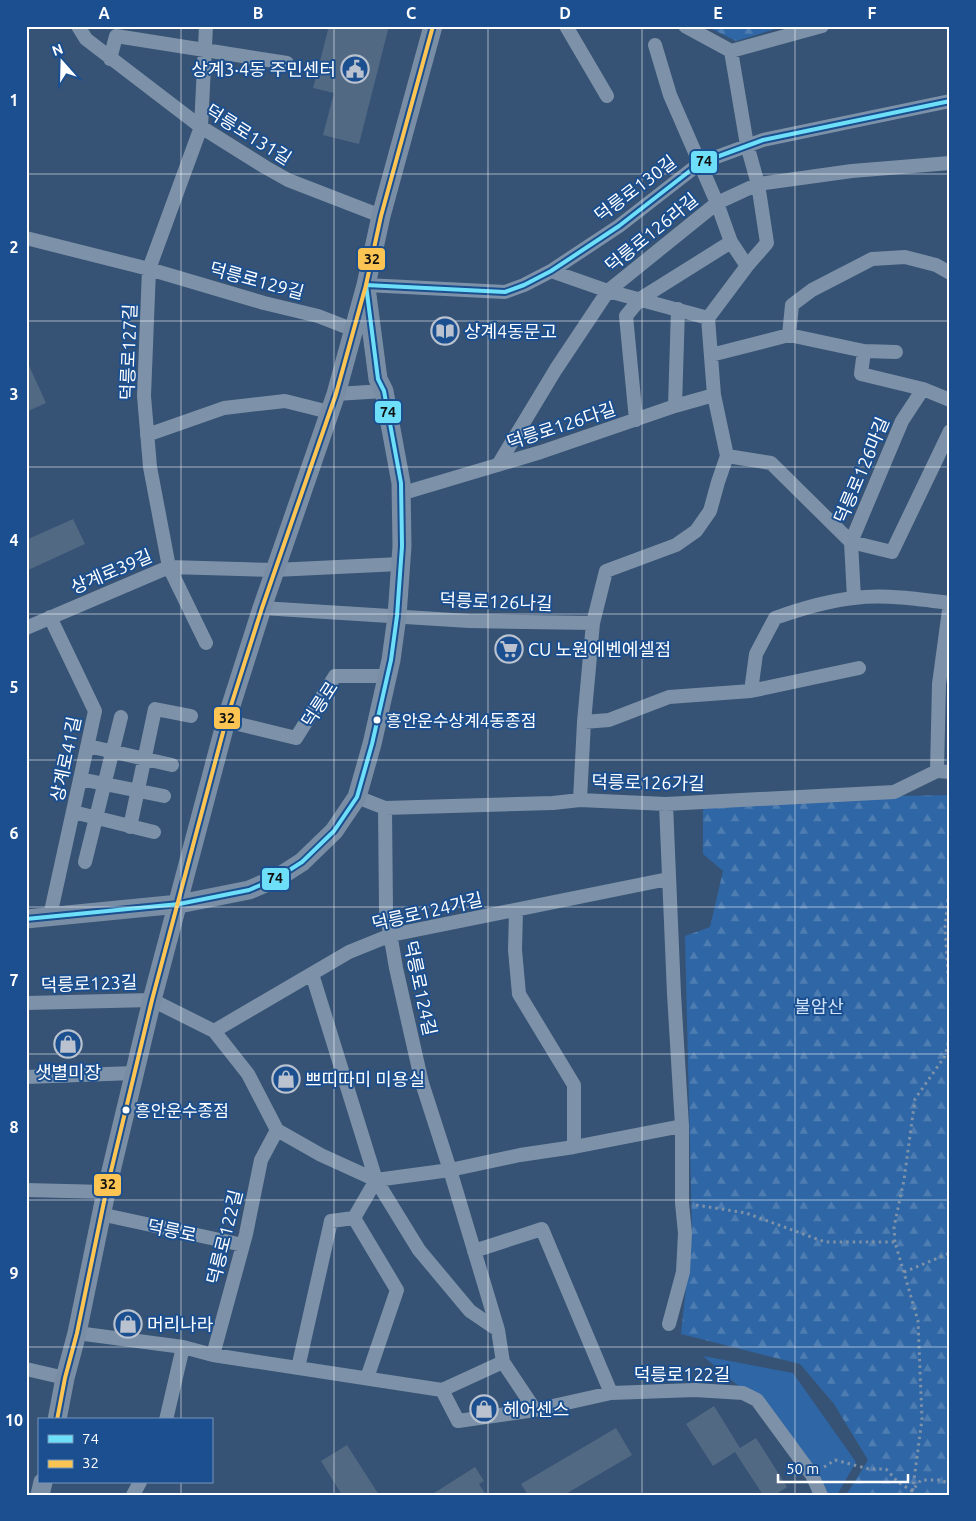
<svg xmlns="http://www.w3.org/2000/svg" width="976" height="1521" viewBox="0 0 976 1521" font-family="Ubuntu,'Noto Sans KR',sans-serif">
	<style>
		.green { fill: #2f66a5 }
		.forest { fill: url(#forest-firs) }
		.building { fill: #526984 }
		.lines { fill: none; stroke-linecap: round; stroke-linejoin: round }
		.path { stroke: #7d92a8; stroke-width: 3; stroke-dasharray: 2.5 4; stroke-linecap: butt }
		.street { stroke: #7d92a8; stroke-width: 14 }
		.secondary { stroke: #798da4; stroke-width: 19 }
		.bus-1-casing { stroke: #1b4f8f; stroke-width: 8 }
		.bus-2-casing { stroke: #1b4f8f; stroke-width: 8 }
		.bus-1 { stroke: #6ddff8; stroke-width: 4 }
		.bus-2 { stroke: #fcc553; stroke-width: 4 }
		.grid { fill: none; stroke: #fff; stroke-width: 1; stroke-opacity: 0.55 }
		.bus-dot { fill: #fff; stroke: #1b4f8f; stroke-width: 2 }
		.labels { text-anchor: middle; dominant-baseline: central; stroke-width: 4; stroke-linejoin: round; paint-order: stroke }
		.bus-label { font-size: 17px; fill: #fff; stroke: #1b4f8f; text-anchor: start }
		.poi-label { font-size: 18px; fill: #fff; stroke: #1b4f8f; text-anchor: start }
		.street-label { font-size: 18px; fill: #fff; stroke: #1b4f8f }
		.park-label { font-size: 18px; fill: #cfe3fa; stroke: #1b4f8f }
		.line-badge { stroke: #1b4f8f; stroke-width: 2 }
		.pale-badge-label { font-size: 14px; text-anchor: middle; font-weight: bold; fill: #111 }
		.neatline { fill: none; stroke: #fff; stroke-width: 2 }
		.grid-label { font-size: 16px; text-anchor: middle; font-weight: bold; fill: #fff }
	</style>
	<defs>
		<pattern id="forest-firs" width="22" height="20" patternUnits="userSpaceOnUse" patternTransform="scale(1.25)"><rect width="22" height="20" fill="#2f66a5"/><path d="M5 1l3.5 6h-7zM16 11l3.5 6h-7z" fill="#4e7db2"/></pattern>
	</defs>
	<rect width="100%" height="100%" fill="#365274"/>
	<!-- green -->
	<path class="green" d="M 703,1356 L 793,1373 L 856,1462 L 837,1495 L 819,1495 L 754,1399 Z"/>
	<!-- forest -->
	<path class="forest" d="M 706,26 L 785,26 L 736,41 Z
		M 950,795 L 950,1495 L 846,1495 L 868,1460 L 834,1404 L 800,1364 L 681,1334 L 692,1232 L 685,936 L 710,927 L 723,871 L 703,854 L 703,800 Z"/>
	<!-- building -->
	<path class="building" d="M 329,26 L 389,26 L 359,144 L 323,135 L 334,93 L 313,88 Z
		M 26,359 L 46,403 L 26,412 Z
		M 73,519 L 85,544 L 26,571 L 26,540 Z
		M 714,1406 L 740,1448 L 756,1438 L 787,1487 L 775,1495 L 763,1495 L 735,1452 L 713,1466 L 686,1424 Z
		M 616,1428 L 632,1455 L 564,1495 L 528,1495 L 521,1484 Z
		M 347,1445 L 379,1495 L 342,1495 L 321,1461 Z
		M 475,1467 L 484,1481 L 479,1484 L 486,1495 L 431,1495 Z"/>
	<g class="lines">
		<!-- path -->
		<path class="path" d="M 950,880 L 945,927 L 950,1006
			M 696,1205 L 746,1213 L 825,1242 L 895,1242 L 918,1321 L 922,1419 L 912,1495
			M 895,1242 L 894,1227 L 904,1180 L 915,1099 L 945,1056 L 950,1036
			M 904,1272 L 950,1253
			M 824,1467 L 835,1460 L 869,1469 L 886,1469 L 898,1482 L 912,1491 L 921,1480 L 942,1480 L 950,1485"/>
		<!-- street -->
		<path class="street" d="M 78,26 L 86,39 L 201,127 L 265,167 L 288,180 L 381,216
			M 566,26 L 607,96
			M 685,26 L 731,51 L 822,26
			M 655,45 L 670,95 L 717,203 L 731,242 L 747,266
			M 110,59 L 116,36 L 287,63
			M 26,238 L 149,269 L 264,303 L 318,316 L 354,330
			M 551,271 L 608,291 L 708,318
			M 366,285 L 505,292 L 524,285 L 551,271 L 619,226 L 700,163 L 763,140 L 950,101
			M 789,335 L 792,305 L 812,290 L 872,259 L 905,257 L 936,265 L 950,273
			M 864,351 L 896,352
			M 711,355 L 789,335 L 864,351 L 861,374 L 923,389 L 950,400
			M 923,389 L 902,421 L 851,542 L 892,552 L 950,431
			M 336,394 L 384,391
			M 675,406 L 678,309
			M 636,420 L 626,316 L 640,299 L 731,242
			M 147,435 L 224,408 L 285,401 L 329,412
			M 727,456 L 771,463 L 851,542 L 854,598
			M 498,465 L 556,369 L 608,291 L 717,203 L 758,184 L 852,171 L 950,163
			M 400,494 L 541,452 L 675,406 L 714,395
			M 262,608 L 469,621 L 593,623
			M 26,628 L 169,567 L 275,570 L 400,564
			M 206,643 L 169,567 L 150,467 L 144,396 L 149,269 L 201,127 L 206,26
			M 751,691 L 756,654 L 775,618 C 800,609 827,601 854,598 C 884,594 920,599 950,603
			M 226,721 L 296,738 L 335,676 L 387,676
			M 584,722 L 609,720 L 669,697 L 751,691 L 859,668
			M 88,746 L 172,765
			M 937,771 L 950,772
			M 80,779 L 164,796
			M 357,797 L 385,808 L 553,803 L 580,800 L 666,804 L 894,792 L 937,771 L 939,684 L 950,603
			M 580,800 L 584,722 L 593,623 L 606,571 L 676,545 L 696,531 L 710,511 L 718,482 L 727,456 L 714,395 L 708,318 L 747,266 L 767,243 L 758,184 L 747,145 L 731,51
			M 666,804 L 674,994 L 682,1126 L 682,1203 L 685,1233 L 683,1272 L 669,1324
			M 385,808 L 386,910 L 396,968 L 422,1083 L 450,1170 L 498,1330 L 503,1362 L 535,1410
			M 73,812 L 154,832
			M 130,827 L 155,709 L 191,716
			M 85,862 L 121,717
			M 516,910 L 515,950 L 519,994 L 574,1085 L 574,1147
			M 50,916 L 95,711 L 50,617
			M 312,974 L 376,1180 L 419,1250 L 470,1311 L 498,1330
			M 26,1003 L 152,1000 L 214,1031 L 248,1074 L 277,1130 L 321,1155 L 376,1180 L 450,1170 L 520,1155 L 574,1147 L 682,1126
			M 214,1031 L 349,952 L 391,935 L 668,879
			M 26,1077 L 134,1073
			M 26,1190 L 106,1192
			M 100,1214 L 243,1245
			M 354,1218 L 397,1290 L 367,1378
			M 474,1251 L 542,1229 L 611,1393
			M 77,1333 L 183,1347 L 213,1355 L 442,1390
			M 213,1355 L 246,1234 L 261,1160 L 277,1130
			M 298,1368 L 331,1221 L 354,1218 L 376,1180
			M 26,1369 L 65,1378
			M 442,1390 L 458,1421 L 535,1410 L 611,1393 L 695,1390 L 743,1393 L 757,1400 L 812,1475 L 821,1495
			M 442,1390 L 503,1362
			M 166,1420 L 183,1347
			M 133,1495 L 140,1482"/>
		<!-- secondary -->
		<path class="secondary" d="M 26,919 L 179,904 L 249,890 L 277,878 L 302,862 L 334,831 L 357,797 L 372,744 L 391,660 L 397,616 L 402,546 L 401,483 L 384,391 L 378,379 L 367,295
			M 57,1420 L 65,1378 L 77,1333 L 106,1192 L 152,1000 L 226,721 L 262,608 L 336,394 L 366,285 L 381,216 L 433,26
			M 40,1495 L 43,1482"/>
		<!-- bus-1 casing -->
		<g class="bus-1-casing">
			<path id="bus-1" d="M 26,919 L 179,904 L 249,890 L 277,878 L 302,862 L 334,831 L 357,797 L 372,744 L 391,660 L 397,616 L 402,546 L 401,483 L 384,391 L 378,379 L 366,285 L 505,292 L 524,285 L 551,271 L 619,226 L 700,163 L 763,140 L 950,101"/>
		</g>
		<!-- bus-2 casing -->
		<g class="bus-2-casing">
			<path id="bus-2" d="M 57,1420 L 65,1378 L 77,1333 L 106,1192 L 152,1000 L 226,721 L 262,608 L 336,394 L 366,285 L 381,216 L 433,26"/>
		</g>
		<!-- bus-1 -->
		<use href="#bus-1" class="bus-1"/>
		<!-- bus-2 -->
		<use href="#bus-2" class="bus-2"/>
	</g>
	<!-- grid -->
	<path class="grid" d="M 181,26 L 181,1420M 334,26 L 334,1495M 488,26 L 488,1495M 642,26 L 642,1495M 795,26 L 795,1495M 26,174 L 950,174M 26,321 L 950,321M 26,467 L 950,467M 26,614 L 950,614M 26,760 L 950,760M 26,907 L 950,907M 26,1054 L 950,1054M 26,1200 L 950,1200M 26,1347 L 950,1347M 181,1482 L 181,1495"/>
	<!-- icons -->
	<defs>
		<g id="civic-ring" transform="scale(1.4375)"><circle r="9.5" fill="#1b4f8f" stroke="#b9c2ce" stroke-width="1.5"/><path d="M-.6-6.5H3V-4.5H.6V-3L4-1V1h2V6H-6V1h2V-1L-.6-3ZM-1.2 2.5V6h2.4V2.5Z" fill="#b9c2ce"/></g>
		<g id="library-ring" transform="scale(1.4375)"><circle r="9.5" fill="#1b4f8f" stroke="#b9c2ce" stroke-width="1.5"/><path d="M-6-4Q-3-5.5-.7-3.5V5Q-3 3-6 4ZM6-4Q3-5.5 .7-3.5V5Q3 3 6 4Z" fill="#b9c2ce"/></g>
		<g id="supermarket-ring" transform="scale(1.4375)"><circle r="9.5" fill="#1b4f8f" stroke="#b9c2ce" stroke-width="1.5"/><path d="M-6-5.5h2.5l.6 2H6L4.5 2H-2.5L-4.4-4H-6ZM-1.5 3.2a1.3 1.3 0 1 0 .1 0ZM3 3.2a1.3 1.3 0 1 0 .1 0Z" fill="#b9c2ce"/></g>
		<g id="shop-ring" transform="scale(1.4375)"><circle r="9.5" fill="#1b4f8f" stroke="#b9c2ce" stroke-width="1.5"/><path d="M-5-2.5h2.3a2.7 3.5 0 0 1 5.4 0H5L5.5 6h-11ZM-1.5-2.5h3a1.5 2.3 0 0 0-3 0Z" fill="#b9c2ce"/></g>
	</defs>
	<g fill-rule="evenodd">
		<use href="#civic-ring" x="355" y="69"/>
		<use href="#library-ring" x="445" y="331"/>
		<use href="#supermarket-ring" x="509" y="649"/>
		<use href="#shop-ring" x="68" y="1044"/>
		<use href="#shop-ring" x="286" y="1079"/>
		<use href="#shop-ring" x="128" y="1324"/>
		<use href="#shop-ring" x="484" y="1409"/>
	</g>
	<!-- markers -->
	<g class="bus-dot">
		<circle cx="377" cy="720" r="4.5"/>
		<circle cx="126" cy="1110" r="4.5"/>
	</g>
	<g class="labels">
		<!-- bus labels -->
		<g class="bus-label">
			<text x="386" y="720">흥안운수상계4동종점</text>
			<text x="135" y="1110">흥안운수종점</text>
		</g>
		<!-- poi labels -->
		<g class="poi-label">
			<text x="336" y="69" text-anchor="end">상계3·4동 주민센터</text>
			<text x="464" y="331">상계4동문고</text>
			<text x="528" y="649">CU 노원에벤에셀점</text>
			<text x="68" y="1072" text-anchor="middle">샛별미장</text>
			<text x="305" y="1079">쁘띠따미 미용실</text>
			<text x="147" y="1324">머리나라</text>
			<text x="503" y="1409">헤어센스</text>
		</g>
		<!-- street labels -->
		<g class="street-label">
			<text transform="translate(249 134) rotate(32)">덕릉로131길</text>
			<text transform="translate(635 188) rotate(-37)">덕릉로130길</text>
			<text transform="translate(651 232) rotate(-39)">덕릉로126라길</text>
			<text transform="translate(257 280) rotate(15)">덕릉로129길</text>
			<text transform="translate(128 352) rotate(-88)">덕릉로127길</text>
			<text transform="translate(561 425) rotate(-18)">덕릉로126다길</text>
			<text transform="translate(861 470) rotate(-67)">덕릉로126마길</text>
			<text transform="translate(111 571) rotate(-23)">상계로39길</text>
			<text transform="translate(496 601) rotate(2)">덕릉로126나길</text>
			<text transform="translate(319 704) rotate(-57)">덕릉로</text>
			<text transform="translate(65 759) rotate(-78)">상계로41길</text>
			<text transform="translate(648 782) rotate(1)">덕릉로126가길</text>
			<text transform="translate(427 911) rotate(-13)">덕릉로124가길</text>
			<text transform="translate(89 983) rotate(-2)">덕릉로123길</text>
			<text transform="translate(421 988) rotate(78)">덕릉로124길</text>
			<text transform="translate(172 1230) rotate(12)">덕릉로</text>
			<text transform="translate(224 1237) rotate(-76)">덕릉로122길</text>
			<text x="682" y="1374">덕릉로122길</text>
		</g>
		<!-- park labels -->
		<g class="park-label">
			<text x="819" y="1006">불암산</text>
		</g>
	</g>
	<g class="line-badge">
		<rect x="690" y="150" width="28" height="24" rx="5" fill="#6ddff8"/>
		<rect x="357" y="247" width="29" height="24" rx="5" fill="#fcc553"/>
		<rect x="374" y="400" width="28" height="24" rx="5" fill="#6ddff8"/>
		<rect x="213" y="706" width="28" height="24" rx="5" fill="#fcc553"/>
		<rect x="261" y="867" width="29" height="24" rx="5" fill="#6ddff8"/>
		<rect x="93" y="1173" width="29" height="24" rx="5" fill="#fcc553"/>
	</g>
	<g class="pale-badge-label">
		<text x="704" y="166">74</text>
		<text x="372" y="264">32</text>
		<text x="388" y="417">74</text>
		<text x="227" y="723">32</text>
		<text x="275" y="883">74</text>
		<text x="108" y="1189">32</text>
	</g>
	<!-- border -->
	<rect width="976" height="1521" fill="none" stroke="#1b4f8f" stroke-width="55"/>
	<!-- legend -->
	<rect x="38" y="1418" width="175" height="65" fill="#1b4f8f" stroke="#7695bc"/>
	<rect x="48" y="1435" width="25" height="8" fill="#6ddff8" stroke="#7695bc"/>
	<text x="82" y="1444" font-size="15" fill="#ffffff">74</text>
	<rect x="48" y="1460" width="25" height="8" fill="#fcc553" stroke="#7695bc"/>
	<text x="82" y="1468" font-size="15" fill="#ffffff">32</text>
	<!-- north arrow -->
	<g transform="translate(62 62) rotate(340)" stroke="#1b4f8f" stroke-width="4" paint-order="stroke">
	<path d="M0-4L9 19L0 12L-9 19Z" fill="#ffffff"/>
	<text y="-8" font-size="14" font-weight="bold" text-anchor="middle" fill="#ffffff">N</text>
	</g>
	<!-- scale -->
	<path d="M778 1474v8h130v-8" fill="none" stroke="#ffffff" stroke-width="2.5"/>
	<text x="786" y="1474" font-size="15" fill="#ffffff" stroke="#1b4f8f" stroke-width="4" paint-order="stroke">50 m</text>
	<rect x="28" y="28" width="920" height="1466" class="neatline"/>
	<g class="grid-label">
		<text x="104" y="19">A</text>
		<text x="258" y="19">B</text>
		<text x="411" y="19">C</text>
		<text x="565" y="19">D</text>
		<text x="718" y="19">E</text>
		<text x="872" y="19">F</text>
		<text x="14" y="106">1</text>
		<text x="14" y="253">2</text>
		<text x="14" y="400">3</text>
		<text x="14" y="546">4</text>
		<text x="14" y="693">5</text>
		<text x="14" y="839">6</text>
		<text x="14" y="986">7</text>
		<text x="14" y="1133">8</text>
		<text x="14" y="1279">9</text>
		<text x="14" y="1426">10</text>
	</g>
</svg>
